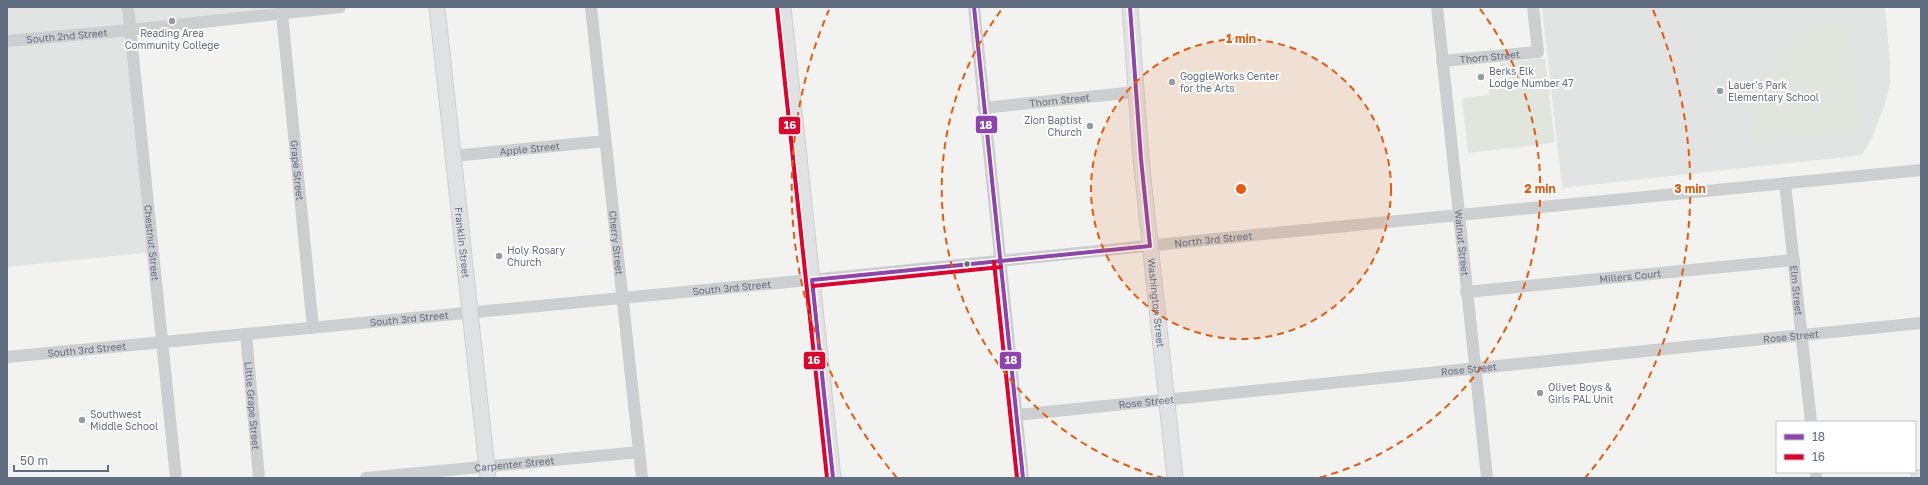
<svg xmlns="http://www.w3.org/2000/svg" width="1928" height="485" viewBox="0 0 1928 485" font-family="'Golos Text',sans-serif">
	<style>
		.built { fill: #e2e3e3 }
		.green { fill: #e0e6de }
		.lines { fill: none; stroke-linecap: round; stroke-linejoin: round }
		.major-casing { stroke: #cdcfcf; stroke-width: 17 }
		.minor { stroke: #cdcecf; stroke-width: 12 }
		.major { stroke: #e0e1e2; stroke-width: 15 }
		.bus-1-casing { stroke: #fff; stroke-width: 7 }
		.bus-2-casing { stroke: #fff; stroke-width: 7 }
		.bus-1 { stroke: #8e44ad; stroke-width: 4 }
		.bus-2 { stroke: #e4002b; stroke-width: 4 }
		.ring { fill: none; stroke: #e8590c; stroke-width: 2; stroke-dasharray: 7 5 }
		.poi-dot { fill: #949ca8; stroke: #fff; stroke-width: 1.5 }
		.bus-dot { fill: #616d81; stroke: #fff; stroke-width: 1.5 }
		.labels { text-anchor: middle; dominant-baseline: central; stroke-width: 4; stroke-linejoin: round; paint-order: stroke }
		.poi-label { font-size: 10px; fill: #616d81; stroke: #fff; text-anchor: start }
		.street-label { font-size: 10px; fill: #616d81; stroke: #fff }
		.centre { fill: #e8590c; stroke: #fff; stroke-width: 2 }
		.ring-label { font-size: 12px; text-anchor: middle; font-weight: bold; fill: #e8590c; stroke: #fff; stroke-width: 4; stroke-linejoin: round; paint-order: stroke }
		.line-badge { stroke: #fff; stroke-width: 1.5 }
		.badge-label { font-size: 11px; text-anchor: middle; font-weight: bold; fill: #fff }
	</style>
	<rect width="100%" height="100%" fill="#f2f3f0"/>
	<!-- built -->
	<path class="built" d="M 7,7 L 301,7 L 130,30 L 153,252 L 7,267 Z
		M 1542,7 L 1885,7 L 1890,61 L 1890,82 L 1886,101 L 1872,138 L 1862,155 L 1562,188 Z"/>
	<!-- green -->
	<path class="green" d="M 1848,23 L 1860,129 L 1749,142 L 1748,136 L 1761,85 L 1804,29 Z
		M 1545,58 L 1555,143 L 1468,153 L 1462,98 L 1489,95 L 1489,88 L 1504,86 L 1501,63 Z"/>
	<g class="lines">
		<!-- major casing -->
		<g class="major-casing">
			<g id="major">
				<path id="s15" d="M 437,7 L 488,478"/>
				<path d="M 783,7 L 833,478"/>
				<path id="s16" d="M 1130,7 L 1141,159 L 1175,478"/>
				<path d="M 1919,478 L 1921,478"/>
			</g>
		</g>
		<!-- minor -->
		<g class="minor">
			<path id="s1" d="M 128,7 L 176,478"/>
			<path id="s2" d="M 591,7 L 642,478"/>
			<path d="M 974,7 L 1023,478"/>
			<path id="s3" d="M 1437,7 L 1487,478"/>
			<path id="s4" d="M 282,14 L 313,328"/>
			<path id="s5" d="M 7,41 L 130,30 L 340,7"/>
			<path id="s6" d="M 1442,61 L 1538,52 L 1533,7"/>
			<path id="s7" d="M 983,108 L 1135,92"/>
			<path id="s8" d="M 453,156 L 605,141"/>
			<path id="s9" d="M 1785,183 L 1811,422"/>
			<path id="s10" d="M 1466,292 L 1794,260"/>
			<path id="s11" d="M 246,334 L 259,478"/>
			<path id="s12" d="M 7,357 L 830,278 L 1285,232 L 1921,170"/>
			<path id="s13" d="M 1016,415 L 1921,323"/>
			<path d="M 1816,472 L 1816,478"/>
			<path id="s14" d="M 366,478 L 639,452"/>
		</g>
		<!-- major -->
		<use href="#major" class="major"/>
		<!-- bus-1 casing -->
		<g class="bus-1-casing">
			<path id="bus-1" d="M 974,7 L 1023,478
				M 1130,7 L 1141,159 L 1150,246
				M 812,280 L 1150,246
				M 812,280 L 833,478"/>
		</g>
		<!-- bus-2 casing -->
		<g class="bus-2-casing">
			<path id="bus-2" d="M 777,8 L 827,478
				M 994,262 L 1017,478
				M 813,286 L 1001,267"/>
		</g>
		<!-- bus-1 -->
		<use href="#bus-1" class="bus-1"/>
		<!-- bus-2 -->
		<use href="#bus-2" class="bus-2"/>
	</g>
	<!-- distance rings -->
	<circle cx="1241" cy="189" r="150" fill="#e8590c" fill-opacity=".12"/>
	<g class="ring">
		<circle cx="1241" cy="189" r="150"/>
		<path d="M1164 478A299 299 0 0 1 1002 9M1480 9A299 299 0 0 1 1318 478"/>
		<path d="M897 478A449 449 0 0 1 829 10M1653 10A449 449 0 0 1 1585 478"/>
	</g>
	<!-- markers -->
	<g class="poi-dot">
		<circle cx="172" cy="21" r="4"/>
		<circle cx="1481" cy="77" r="4"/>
		<circle cx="1172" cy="82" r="4"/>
		<circle cx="1720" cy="91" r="4"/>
		<circle cx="1090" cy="126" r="4"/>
		<circle cx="499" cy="256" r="4"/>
		<circle cx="1540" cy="393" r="4"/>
		<circle cx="82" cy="420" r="4"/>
	</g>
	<circle class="bus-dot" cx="967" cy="264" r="3.5"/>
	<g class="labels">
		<!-- poi labels -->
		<g class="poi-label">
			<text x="172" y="33" text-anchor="middle">Reading Area<tspan x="172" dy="12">Community College</tspan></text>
			<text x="1489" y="71">Berks Elk<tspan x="1489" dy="12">Lodge Number 47</tspan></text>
			<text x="1180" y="76">GoggleWorks Center<tspan x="1180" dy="12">for the Arts</tspan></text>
			<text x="1728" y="85">Lauer's Park<tspan x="1728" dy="12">Elementary School</tspan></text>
			<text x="1082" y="120" text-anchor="end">Zion Baptist<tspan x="1082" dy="12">Church</tspan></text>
			<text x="507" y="250">Holy Rosary<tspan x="507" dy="12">Church</tspan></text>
			<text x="1548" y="387">Olivet Boys &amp;<tspan x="1548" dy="12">Girls PAL Unit</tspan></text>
			<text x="90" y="414">Southwest<tspan x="90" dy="12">Middle School</tspan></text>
		</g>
		<!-- street labels -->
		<g class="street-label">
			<text stroke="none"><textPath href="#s5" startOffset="60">South 2nd Street</textPath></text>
			<text stroke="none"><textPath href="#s6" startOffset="48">Thorn Street</textPath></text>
			<text stroke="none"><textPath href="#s7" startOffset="77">Thorn Street</textPath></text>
			<text stroke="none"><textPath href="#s8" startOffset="77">Apple Street</textPath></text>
			<text stroke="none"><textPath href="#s4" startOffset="157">Grape Street</textPath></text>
			<text stroke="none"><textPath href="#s12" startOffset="1212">North 3rd Street</textPath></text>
			<text stroke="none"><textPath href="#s1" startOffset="237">Chestnut Street</textPath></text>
			<text stroke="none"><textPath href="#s15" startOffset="237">Franklin Street</textPath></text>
			<text stroke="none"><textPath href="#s2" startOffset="237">Cherry Street</textPath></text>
			<text stroke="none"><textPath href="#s3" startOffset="237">Walnut Street</textPath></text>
			<text stroke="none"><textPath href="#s10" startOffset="165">Millers Court</textPath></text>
			<text stroke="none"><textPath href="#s12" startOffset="728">South 3rd Street</textPath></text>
			<text stroke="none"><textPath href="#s9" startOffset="108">Elm Street</textPath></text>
			<text stroke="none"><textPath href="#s16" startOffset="297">Washington Street</textPath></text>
			<text stroke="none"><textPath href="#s12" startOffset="404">South 3rd Street</textPath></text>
			<text stroke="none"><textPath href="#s13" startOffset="779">Rose Street</textPath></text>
			<text stroke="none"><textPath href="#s12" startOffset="80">South 3rd Street</textPath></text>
			<text stroke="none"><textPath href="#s13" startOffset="455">Rose Street</textPath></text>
			<text stroke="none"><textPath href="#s13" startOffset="131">Rose Street</textPath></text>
			<text stroke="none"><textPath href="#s11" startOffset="72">Little Grape Street</textPath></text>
			<text stroke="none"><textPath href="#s14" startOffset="149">Carpenter Street</textPath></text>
		</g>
	</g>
	<circle cx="1241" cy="189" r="6" class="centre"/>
	<g class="ring-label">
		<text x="1241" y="43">1 min</text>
		<text x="1540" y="193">2 min</text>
		<text x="1690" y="193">3 min</text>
	</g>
	<g class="line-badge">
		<rect x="975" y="115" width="23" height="19" rx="4" fill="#8e44ad"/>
		<rect x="778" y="116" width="23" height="19" rx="4" fill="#e4002b"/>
		<rect x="999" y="351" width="23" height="19" rx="4" fill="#8e44ad"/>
		<rect x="803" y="351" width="23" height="19" rx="4" fill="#e4002b"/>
	</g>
	<g class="badge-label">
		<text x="986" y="129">18</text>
		<text x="790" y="129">16</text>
		<text x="1011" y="364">18</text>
		<text x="814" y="364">16</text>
	</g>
	<!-- border -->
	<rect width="1928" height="485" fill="none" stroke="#616d81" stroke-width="16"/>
	<!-- legend -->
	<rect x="1776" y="421" width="140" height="52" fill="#ffffff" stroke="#c0c5cd"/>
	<rect x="1784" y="434" width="20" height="6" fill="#8e44ad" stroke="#c0c5cd"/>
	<text x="1812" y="441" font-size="12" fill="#616d81">18</text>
	<rect x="1784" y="454" width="20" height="6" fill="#e4002b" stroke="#c0c5cd"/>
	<text x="1812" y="461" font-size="12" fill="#616d81">16</text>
	<!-- scale -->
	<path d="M14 465v6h94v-6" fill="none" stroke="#616d81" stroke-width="2"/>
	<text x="20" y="465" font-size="12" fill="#616d81" stroke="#ffffff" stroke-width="3" paint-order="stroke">50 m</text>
</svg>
